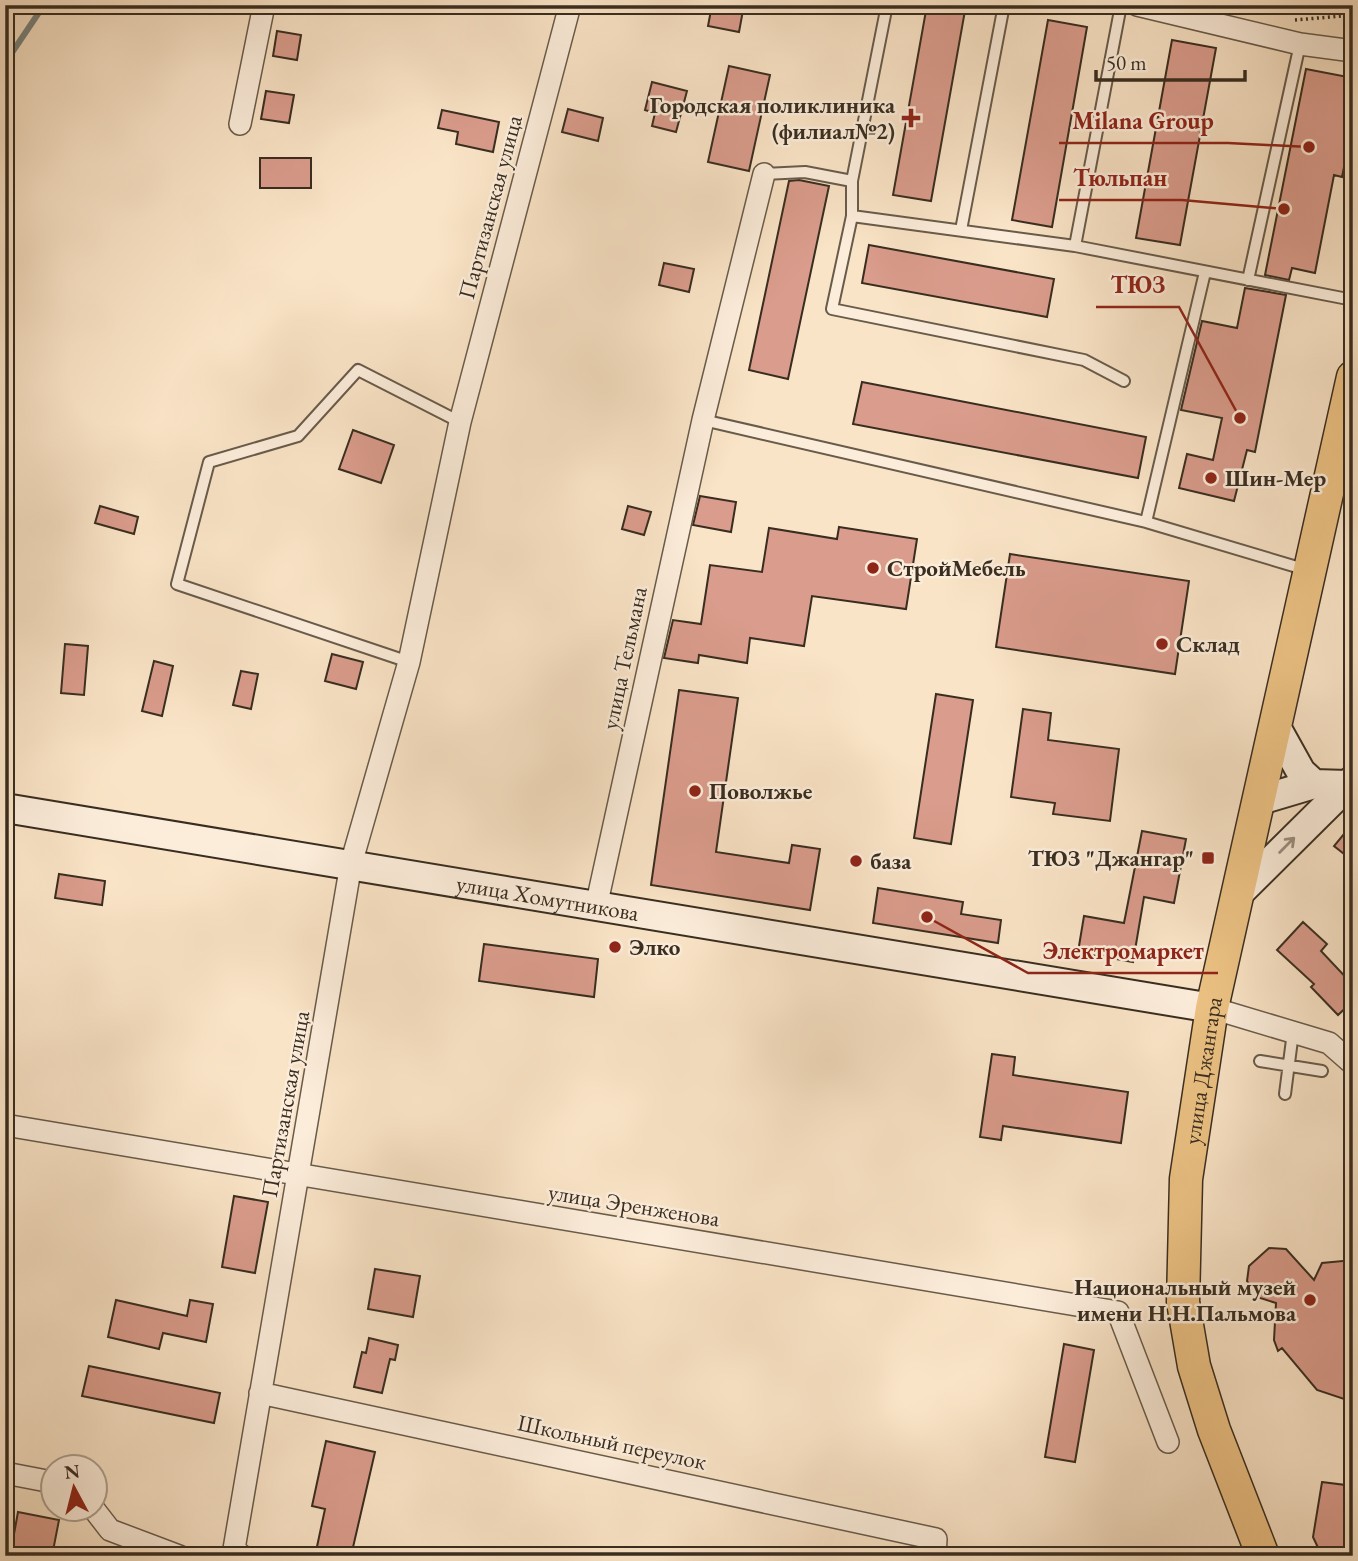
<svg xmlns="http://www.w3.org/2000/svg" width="1358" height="1561" viewBox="0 0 1358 1561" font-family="'EB Garamond',serif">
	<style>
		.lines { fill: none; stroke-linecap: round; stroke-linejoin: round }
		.stream { stroke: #78837f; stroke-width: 6 }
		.building { fill: #da9c8c; stroke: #382d20; stroke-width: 2 }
		.lane-casing { stroke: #685b4a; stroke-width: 14 }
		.street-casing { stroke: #685b4a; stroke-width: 24 }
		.secondary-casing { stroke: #382d20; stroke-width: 32 }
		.primary-casing { stroke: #382d20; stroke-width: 35 }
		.path { stroke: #382d20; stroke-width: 3.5; stroke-dasharray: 2 3.5; stroke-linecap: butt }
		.lane { stroke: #fceddb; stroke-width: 10 }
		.street { stroke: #fceddb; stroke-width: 21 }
		.secondary { stroke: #fceddb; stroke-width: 28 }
		.primary { stroke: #edc284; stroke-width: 32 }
		.oneway { stroke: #9a8d7e }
		.poi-dot { fill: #8f2418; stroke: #fceddb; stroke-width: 2.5 }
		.labels { text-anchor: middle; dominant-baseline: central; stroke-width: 5; stroke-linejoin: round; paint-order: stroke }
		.poi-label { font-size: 23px; font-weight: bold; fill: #382d20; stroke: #fceddb; text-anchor: start }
		.street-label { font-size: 23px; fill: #382d20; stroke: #fceddb }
		.leader { fill: none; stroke: #8f2418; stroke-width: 2.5 }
		.callout-dot { fill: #8f2418; stroke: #fceddb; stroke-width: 2.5 }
		.callout-label { font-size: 24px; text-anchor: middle; font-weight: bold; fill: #8f2418; stroke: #fceddb; stroke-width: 5; stroke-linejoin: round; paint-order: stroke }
	</style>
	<rect width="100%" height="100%" fill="#fae4c7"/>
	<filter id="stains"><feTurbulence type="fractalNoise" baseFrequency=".00286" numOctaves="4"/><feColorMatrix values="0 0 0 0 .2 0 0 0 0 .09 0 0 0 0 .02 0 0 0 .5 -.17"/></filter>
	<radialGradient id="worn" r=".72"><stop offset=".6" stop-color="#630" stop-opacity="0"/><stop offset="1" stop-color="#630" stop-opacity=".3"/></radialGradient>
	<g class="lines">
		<!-- stream -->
		<path class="stream" d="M 5,63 L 44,5"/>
	</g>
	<!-- building -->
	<path class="building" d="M 712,5 L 744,5 L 739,32 L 708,26 Z
		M 927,5 L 966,5 L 931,201 L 893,195 Z
		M 1048,20 L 1087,27 L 1052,227 L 1012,220 Z
		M 277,31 L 301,35 L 297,60 L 273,56 Z
		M 1172,40 L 1216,48 L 1180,245 L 1136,238 Z
		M 729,66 L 770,75 L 749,171 L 708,162 Z
		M 1306,69 L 1353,78 L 1349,99 L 1353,100 L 1353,122 L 1342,177 L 1334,175 L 1315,273 L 1292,268 L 1289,280 L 1265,275 Z
		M 652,82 L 687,91 L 676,132 L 652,126 L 655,113 L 645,110 Z
		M 266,91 L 294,95 L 289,123 L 261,119 Z
		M 568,109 L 603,118 L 598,141 L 562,132 Z
		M 442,110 L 499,122 L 493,152 L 456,144 L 458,132 L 438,128 Z
		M 260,158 L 311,158 L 311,188 L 260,188 Z
		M 799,180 L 829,186 L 788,379 L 749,370 L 789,181 Z
		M 869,245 L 1054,279 L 1047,317 L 862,283 Z
		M 664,263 L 694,269 L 689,292 L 659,285 Z
		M 1245,288 L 1286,295 L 1255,452 L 1247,450 L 1234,501 L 1179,488 L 1187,454 L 1213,460 L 1222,418 L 1181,410 L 1202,321 L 1237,328 Z
		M 862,382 L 1146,437 L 1138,478 L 853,424 Z
		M 353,430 L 394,445 L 381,483 L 339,469 Z
		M 700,496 L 736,502 L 731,532 L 693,525 Z
		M 100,506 L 138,517 L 134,534 L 95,523 Z
		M 628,506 L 651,512 L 644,535 L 622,529 Z
		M 839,527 L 917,539 L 906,609 L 812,596 L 804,646 L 750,638 L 747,663 L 699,655 L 698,663 L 664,658 L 673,620 L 701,624 L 710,565 L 762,572 L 769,528 L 837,539 Z
		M 1010,554 L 1189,581 L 1175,674 L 996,647 Z
		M 65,644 L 88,646 L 84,695 L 61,693 Z
		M 332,654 L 363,662 L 356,689 L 325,681 Z
		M 154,661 L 173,666 L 162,716 L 142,711 Z
		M 241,671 L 258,674 L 251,709 L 233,705 Z
		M 679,690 L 738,698 L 716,852 L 789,863 L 792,845 L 820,849 L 810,910 L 651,885 Z
		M 936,694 L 973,700 L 951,844 L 914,838 Z
		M 1023,709 L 1051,713 L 1048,740 L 1119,749 L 1110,821 L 1053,814 L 1055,803 L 1011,797 Z
		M 1353,823 L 1353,861 L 1334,846 Z
		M 1142,831 L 1186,839 L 1174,903 L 1144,897 L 1133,962 L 1078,952 L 1084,916 L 1124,923 Z
		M 59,874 L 105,881 L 102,905 L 55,898 Z
		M 878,888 L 963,902 L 961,914 L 1001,920 L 998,943 L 873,923 Z
		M 1303,922 L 1327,944 L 1321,951 L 1353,985 L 1353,1001 L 1338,1015 L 1311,987 L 1314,984 L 1277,950 Z
		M 484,944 L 598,959 L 594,997 L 479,981 Z
		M 992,1054 L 1015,1057 L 1013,1075 L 1128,1092 L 1121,1143 L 1003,1126 L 1001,1140 L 980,1137 Z
		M 234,1196 L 268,1202 L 255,1273 L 222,1267 Z
		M 1269,1248 L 1286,1249 L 1314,1280 L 1322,1263 L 1353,1260 L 1353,1380 L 1349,1379 L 1347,1400 L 1317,1390 L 1282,1348 L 1278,1351 L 1274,1340 L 1276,1303 L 1260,1298 L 1247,1281 L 1249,1266 Z
		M 375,1269 L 420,1276 L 413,1317 L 368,1309 Z
		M 116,1300 L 187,1316 L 190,1300 L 213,1304 L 206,1342 L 163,1333 L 159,1349 L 108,1337 Z
		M 369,1338 L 398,1345 L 395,1360 L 390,1359 L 382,1393 L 354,1387 L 362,1352 L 366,1353 Z
		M 1064,1344 L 1094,1350 L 1075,1462 L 1045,1457 Z
		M 89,1366 L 220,1393 L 214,1423 L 82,1396 Z
		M 326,1441 L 375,1452 L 351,1556 L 315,1556 L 325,1509 L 312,1506 Z
		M 1322,1482 L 1353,1486 L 1353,1556 L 1322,1556 L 1313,1537 Z
		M 18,1512 L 59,1520 L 52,1556 L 10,1556 Z"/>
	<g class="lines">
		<!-- lane casing -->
		<g class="lane-casing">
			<path id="lane" d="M 887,5 L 852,181 L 852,216 L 832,309 L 1084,360 L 1124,381
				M 764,174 L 805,172 L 852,181
				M 852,216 L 1075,246 L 1353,300
				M 961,230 L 1004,5
				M 1075,246 L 1121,5
				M 1248,280 L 1300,44
				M 703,420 L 1146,522 L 1307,570
				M 1146,522 L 1205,272
				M 409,662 L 177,584 L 209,462 L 298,436 L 358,370 L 460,422
				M 1260,1061 L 1322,1071
				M 1285,1094 L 1293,1032"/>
		</g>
		<!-- street casing -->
		<g class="street-casing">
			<path id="street" d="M 1137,5 L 1300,44 L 1353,51
				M 240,124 L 264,5
				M 596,907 L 703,420 L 764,174
				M 1212,1008 L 1329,1043 L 1353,1064
				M 5,1125 L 1118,1312 L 1168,1442
				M 260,1393 L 936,1539 L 935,1556
				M 5,1473 L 52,1482
				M 93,1508 L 110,1530 L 179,1556
				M 242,1556 L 234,1549 L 351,864 L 409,662 L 460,422 L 570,5"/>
		</g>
		<!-- secondary casing -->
		<g class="secondary-casing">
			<g id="secondary">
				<path d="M 1276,727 L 1301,772 L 1314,784 L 1348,785"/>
				<path d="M 1260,800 L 1314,784"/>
				<path id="s1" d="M 5,808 L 1212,1008"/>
				<path d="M 1239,893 L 1353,780"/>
			</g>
		</g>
		<!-- primary casing -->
		<g class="primary-casing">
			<g id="primary">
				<path id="s2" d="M 1263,1556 L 1214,1430 L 1194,1366 L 1183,1302 L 1186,1179 L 1212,1008 L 1353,377"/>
			</g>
		</g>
		<!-- path -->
		<path class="path" d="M 1295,20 L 1353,15"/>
		<!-- lane -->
		<use href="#lane" class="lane"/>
		<!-- street -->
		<use href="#street" class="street"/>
		<!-- secondary -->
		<use href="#secondary" class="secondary"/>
		<!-- primary -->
		<use href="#primary" class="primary"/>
	</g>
	<!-- one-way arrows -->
	<defs><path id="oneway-shaft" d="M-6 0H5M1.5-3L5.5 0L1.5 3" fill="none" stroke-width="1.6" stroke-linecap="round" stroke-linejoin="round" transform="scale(1.75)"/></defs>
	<use class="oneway" href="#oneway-shaft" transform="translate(1287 845) rotate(-45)"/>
	<!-- markers -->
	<g class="poi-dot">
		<path d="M907.5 107.5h7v7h7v7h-7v7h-7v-7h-7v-7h7z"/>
		<circle cx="1211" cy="478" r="7"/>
		<circle cx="873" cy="568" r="7"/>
		<circle cx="1162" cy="644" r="7"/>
		<circle cx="695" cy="791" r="7"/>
		<rect x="1201" y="851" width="14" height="14" rx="3.5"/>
		<circle cx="856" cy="861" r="7"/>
		<circle cx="615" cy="947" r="7"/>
		<circle cx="1310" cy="1300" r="7"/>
	</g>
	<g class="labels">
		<!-- poi labels -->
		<g class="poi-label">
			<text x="895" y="105" text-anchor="end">Городская поликлиника<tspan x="895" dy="26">(филиал№2)</tspan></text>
			<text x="1225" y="478">Шин-Мер</text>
			<text x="887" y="568">СтройМебель</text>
			<text x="1176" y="644">Склад</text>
			<text x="709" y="791">Поволжье</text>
			<text x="1194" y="858" text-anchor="end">ТЮЗ "Джангар"</text>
			<text x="870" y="861">база</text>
			<text x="629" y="947">Элко</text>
			<text x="1296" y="1287" text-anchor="end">Национальный музей<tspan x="1296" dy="26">имени Н.Н.Пальмова</tspan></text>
		</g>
		<!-- street labels -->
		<g class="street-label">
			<text transform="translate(490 207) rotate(-75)">Партизанская улица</text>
			<text transform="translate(624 658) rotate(-78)">улица Тельмана</text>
			<text stroke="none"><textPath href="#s1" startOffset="550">улица Хомутникова</textPath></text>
			<text stroke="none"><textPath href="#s2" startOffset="500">улица Джангара</textPath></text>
			<text transform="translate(285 1104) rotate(-80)">Партизанская улица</text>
			<text transform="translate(634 1205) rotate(9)">улица Эренженова</text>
			<text transform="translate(612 1442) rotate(12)">Школьный переулок</text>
		</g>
	</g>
	<!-- callouts -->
	<path class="leader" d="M1309 147L1228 143H1059M1284 209L1182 200H1059M1240 418L1179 307H1096M927 917L1028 973H1218"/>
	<g class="callout-dot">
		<circle cx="1309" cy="147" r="7"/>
		<circle cx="1284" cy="209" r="7"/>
		<circle cx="1240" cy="418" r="7"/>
		<circle cx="927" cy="917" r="7"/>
	</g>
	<g class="callout-label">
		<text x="1143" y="129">Milana Group</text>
		<text x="1120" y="186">Тюльпан</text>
		<text x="1138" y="293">ТЮЗ</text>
		<text x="1123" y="959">Электромаркет</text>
	</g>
	<!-- margin -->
	<rect width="1358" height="1561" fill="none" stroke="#fae4c7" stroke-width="28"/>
	<rect x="7" y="7" width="1344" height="1547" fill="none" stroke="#382d20" stroke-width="3.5"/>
	<rect x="14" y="14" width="1330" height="1533" fill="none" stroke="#382d20" stroke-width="2"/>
	<!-- north arrow -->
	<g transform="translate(74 1488) rotate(353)"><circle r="33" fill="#fceddb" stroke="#aea090" stroke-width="2"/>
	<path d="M0-5L12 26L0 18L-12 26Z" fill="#8f2418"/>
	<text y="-10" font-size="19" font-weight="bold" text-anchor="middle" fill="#382d20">N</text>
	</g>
	<!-- scale -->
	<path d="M1096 70v10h149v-10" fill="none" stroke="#382d20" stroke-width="3.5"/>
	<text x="1106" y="70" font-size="21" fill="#382d20" stroke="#fceddb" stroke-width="5" paint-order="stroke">50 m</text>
	<rect width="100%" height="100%" filter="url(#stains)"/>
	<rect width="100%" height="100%" fill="url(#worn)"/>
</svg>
